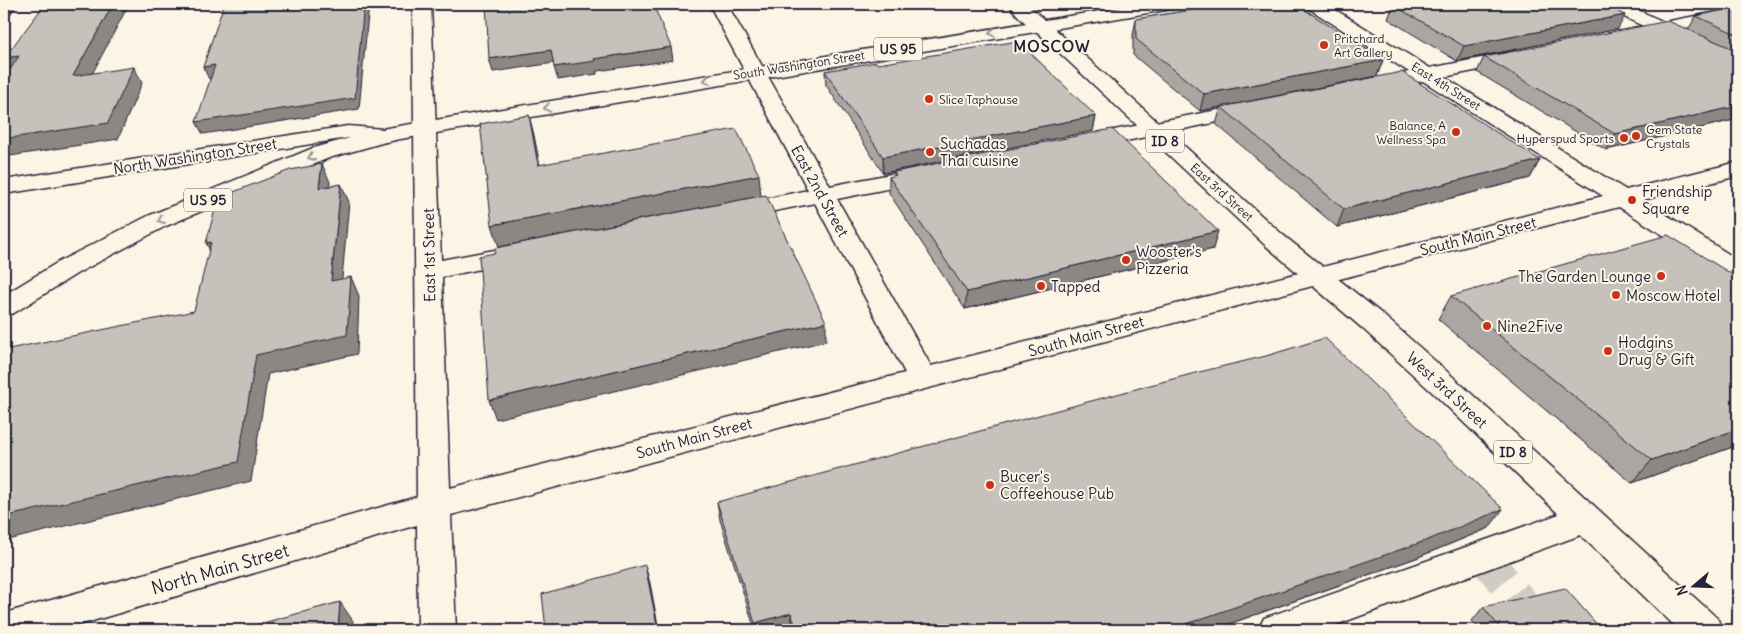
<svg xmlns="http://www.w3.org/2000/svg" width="1742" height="634" viewBox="0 0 1742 634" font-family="Delius,sans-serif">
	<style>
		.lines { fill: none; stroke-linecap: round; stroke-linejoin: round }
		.minor-tunnel { stroke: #d0cbc3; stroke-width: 33; stroke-dasharray: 33 16; stroke-linecap: butt }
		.minor-casing { stroke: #22223b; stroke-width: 3 }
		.major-casing { stroke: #22223b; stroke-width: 3 }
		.highway-casing { stroke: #22223b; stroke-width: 3 }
		.minor { fill: #fcf5e5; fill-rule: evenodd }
		.major { fill: #fcf5e5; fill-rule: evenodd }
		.highway { fill: #fcf5e5; fill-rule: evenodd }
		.wall { fill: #aaa6a1; stroke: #22223b }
		.shaded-wall { fill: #8b8783; stroke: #22223b }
		.building { fill: #c6c1bb; stroke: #22223b }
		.oneway { stroke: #9a9698 }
		.poi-dot { fill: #c8321e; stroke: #fcf5e5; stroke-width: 2 }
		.labels { text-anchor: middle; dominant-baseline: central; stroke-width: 4; stroke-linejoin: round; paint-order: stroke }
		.far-poi-label { font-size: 12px; fill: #22223b; stroke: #fcf5e5; text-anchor: start }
		.far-street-label { font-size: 12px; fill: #22223b; stroke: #fcf5e5 }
		.shield { fill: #fcf5e5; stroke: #63616e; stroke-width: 1 }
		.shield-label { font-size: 14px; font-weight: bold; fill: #22223b }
		.poi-label { font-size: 15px; fill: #22223b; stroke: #fcf5e5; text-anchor: start }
		.street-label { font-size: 15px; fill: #22223b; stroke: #fcf5e5 }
		.far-district-label { font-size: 16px; font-weight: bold; letter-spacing: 1px; fill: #22223b; stroke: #fcf5e5 }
		.near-street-label { font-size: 18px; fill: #22223b; stroke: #fcf5e5 }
	</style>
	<rect width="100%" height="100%" fill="#fcf5e5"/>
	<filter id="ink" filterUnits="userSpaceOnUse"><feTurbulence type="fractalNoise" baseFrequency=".02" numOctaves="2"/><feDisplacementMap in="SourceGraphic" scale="10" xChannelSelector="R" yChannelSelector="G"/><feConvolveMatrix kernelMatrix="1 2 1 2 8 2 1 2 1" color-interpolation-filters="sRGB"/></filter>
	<g filter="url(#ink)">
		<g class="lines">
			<!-- minor-tunnel -->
			<path class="minor-tunnel" d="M 1483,556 L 1544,630"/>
			<!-- minor casing -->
			<g class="minor-casing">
				<path id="minor" d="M 4,4 L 15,4 L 10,13 L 4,14 Z
					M 413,4 L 431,4 L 441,260 L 516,246 L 525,248 L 529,254 L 525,260 L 442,277 L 450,488 L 905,373 L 815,203 L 735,219 L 726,217 L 723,212 L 726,207 L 808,190 L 709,4 L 727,4 L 830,186 L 926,167 L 934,169 L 937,174 L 934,179 L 926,181 L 837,199 L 931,366 L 1603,196 L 1423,81 L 1375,91 L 1368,89 L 1365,85 L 1368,81 L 1409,72 L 1308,8 L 1305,4 L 1326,4 L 1430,68 L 1517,51 L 1524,53 L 1527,57 L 1524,61 L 1444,77 L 1626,190 L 1738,162 L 1738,176 L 1643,200 L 1738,260 L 1738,279 L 1729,277 L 1619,207 L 1320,284 L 451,515 L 456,630 L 418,630 L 417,525 L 62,630 L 4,630 L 5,613 L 417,497 Z
					M 1009,4 L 1028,4 L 1049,25 L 1046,29 C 1032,33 1017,16 1009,4 Z
					M 1602,4 L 1625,4 L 1664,22 L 1738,8 L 1738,18 L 1677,30 L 1675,35 C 1668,37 1664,34 1658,34 C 1649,34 1643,38 1633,36 L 1631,32 L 1633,28 L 1643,26 L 1605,8 Z
					M 1254,103 L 1261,105 L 1264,109 L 1261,113 L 1083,150 L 1075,148 L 1072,143 L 1075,138 L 1083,136 Z
					M 348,126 L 395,130 L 398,135 L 395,140 L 387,142 L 348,138 L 4,194 L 4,180 Z
					M 1585,505 L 1597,509 L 1602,519 L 1597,529 L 1322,630 L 1258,630 L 1264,618 Z"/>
			</g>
			<!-- major casing -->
			<g class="major-casing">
				<path id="major" d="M 1040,20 L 1046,21 L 1283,235 L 1382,314 L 1452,376 L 1717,618 L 1723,630 L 1679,630 L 1432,392 L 1362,328 L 1265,245 L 1034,29 L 1031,25 L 1034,21 Z"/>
			</g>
			<!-- highway casing -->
			<g class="highway-casing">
				<path id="highway" d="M 1142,4 L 1181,4 L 1178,8 L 1172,9 L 389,141 L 329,158 L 166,226 L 78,273 L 14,313 L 4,316 L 4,295 L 60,261 L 148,216 L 313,148 L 387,128 Z"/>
			</g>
			<!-- minor -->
			<use href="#minor" class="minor"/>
			<!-- major -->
			<use href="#major" class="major"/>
			<!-- highway -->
			<use href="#highway" class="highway"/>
		</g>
		<!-- wall -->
		<path class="wall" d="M 1208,4 L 1298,4 L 1299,6 L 1383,60 L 1377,76 L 1200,111 L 1133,55 L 1133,35 L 1136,19 L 1209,7 Z
			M 1393,5 L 1618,29 L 1457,61 L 1388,19 Z
			M 1738,7 L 1738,119 L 1606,150 L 1477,72 L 1484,57 L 1688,30 L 1696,16 Z
			M 878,64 L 1096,116 L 1093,131 L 883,173 L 826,85 L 825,71 Z
			M 1221,107 L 1540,160 L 1530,178 L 1337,227 L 1216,124 Z
			M 894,172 L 1213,249 L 965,309 L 889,193 L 889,177 L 894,176 Z
			M 1738,278 L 1738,445 L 1632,483 L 1438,319 L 1451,296 Z
			M 717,502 L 1489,528 L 1416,558 L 1212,630 L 755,630 L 720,520 Z
			M 1483,607 L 1600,628 L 1598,630 L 1480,630 L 1472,621 Z"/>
		<!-- shaded-wall -->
		<path class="shaded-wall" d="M 113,4 L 129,4 L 83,91 L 73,76 Z
			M 364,4 L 369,4 L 359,109 L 203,134 L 196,122 Z
			M 1625,15 L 1618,29 L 1457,61 L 1464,46 Z
			M 671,47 L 673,60 L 597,71 L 597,74 L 558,80 L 554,67 L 594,59 Z
			M 551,50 L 554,63 L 493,72 L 489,59 Z
			M 19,56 L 14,73 L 4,58 Z
			M 1383,60 L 1377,76 L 1200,111 L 1204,94 Z
			M 215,65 L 221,77 L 209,79 L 203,67 Z
			M 134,67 L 142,83 L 118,139 L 4,157 L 4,139 Z
			M 1738,106 L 1738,119 L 1606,150 L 1615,134 Z
			M 529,115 L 534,135 L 544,186 L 538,165 Z
			M 1096,116 L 1093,131 L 883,173 L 883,157 Z
			M 1540,160 L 1530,178 L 1337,227 L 1344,209 Z
			M 322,164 L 330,182 L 328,206 L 319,188 Z
			M 759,175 L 761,196 L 499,247 L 492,225 Z
			M 341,184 L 349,202 L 340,300 L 331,281 Z
			M 1218,231 L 1213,249 L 965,309 L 967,292 Z
			M 211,242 L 216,262 L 206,243 Z
			M 351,277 L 359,296 L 357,354 L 268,374 L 251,481 L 4,541 L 4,517 Z
			M 826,322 L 826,341 L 496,419 L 489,400 Z
			M 1738,429 L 1738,445 L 1632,483 L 1652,460 Z
			M 1503,509 L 1489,528 L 1416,558 L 1212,630 L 1169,630 Z
			M 645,565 L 650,583 L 659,630 L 658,630 Z
			M 340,602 L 353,621 L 352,630 L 338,630 Z
			M 791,613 L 793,630 L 756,630 L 755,623 Z"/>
		<!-- building -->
		<path class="building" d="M 45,4 L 113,4 L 73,76 L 134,67 L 108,123 L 4,139 L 4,79 L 19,56 L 4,58 Z
			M 224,4 L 364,4 L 355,98 L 196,122 L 215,65 L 203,67 Z
			M 486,4 L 653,4 L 671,47 L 594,59 L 595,61 L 554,67 L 551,50 L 489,59 Z
			M 1215,4 L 1298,4 L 1300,5 L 1299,6 L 1383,60 L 1204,94 L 1136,39 L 1136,19 L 1215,6 Z
			M 1401,4 L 1601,4 L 1625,15 L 1464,46 L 1393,5 Z
			M 1738,7 L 1738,35 L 1696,16 Z
			M 1668,21 L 1738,51 L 1738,106 L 1615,134 L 1484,57 Z
			M 1018,41 L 1096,116 L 883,157 L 825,71 L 876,62 L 878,64 Z
			M 1402,72 L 1540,160 L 1344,209 L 1221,107 Z
			M 529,115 L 538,165 L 736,129 L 759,175 L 492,225 L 480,124 Z
			M 1112,129 L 1218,231 L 967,292 L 889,177 L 896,175 L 894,172 Z
			M 322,164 L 319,188 L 341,184 L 331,281 L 351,277 L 347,335 L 256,355 L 238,462 L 4,517 L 4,350 L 194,311 L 211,242 L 206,243 L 218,198 L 290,170 Z
			M 766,195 L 826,322 L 489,400 L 479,256 L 495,253 L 495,248 Z
			M 1668,235 L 1738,278 L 1738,429 L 1652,460 L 1451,296 Z
			M 1325,338 L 1503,509 L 1428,540 L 1169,630 L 797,630 L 791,613 L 755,623 L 717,502 L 1195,373 L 1266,356 Z
			M 645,565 L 658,630 L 546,630 L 542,594 Z
			M 1565,588 L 1600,628 L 1590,630 L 1502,630 L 1483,607 Z
			M 340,602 L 338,630 L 237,630 Z"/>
		<!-- one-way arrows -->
		<defs><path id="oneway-chevron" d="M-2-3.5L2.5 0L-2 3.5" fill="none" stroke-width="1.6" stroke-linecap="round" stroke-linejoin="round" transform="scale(1.25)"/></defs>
		<g class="oneway">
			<use href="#oneway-chevron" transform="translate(992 33) rotate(171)"/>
			<use href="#oneway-chevron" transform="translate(707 80) rotate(170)"/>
			<use href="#oneway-chevron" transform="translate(547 108) rotate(170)"/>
			<use href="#oneway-chevron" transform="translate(311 157) rotate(157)"/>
			<use href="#oneway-chevron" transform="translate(161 220) rotate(156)"/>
		</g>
	</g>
	<!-- markers -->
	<g class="poi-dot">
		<circle cx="1324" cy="45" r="5"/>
		<circle cx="929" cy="99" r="5"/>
		<circle cx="1456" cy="132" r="5"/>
		<circle cx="1636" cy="136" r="5"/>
		<circle cx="1624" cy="138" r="5"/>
		<circle cx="930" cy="152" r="5"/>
		<circle cx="1632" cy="200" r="5"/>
		<circle cx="1126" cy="260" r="5"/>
		<circle cx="1661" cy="276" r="5"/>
		<circle cx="1041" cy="286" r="5"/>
		<circle cx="1616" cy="295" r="5"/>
		<circle cx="1487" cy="326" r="5"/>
		<circle cx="1608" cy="351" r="5"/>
		<circle cx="990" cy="485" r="5"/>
	</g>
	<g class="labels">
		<!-- far-poi labels -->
		<g class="far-poi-label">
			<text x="1334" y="38">Pritchard<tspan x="1334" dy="14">Art Gallery</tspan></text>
			<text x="939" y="99">Slice Taphouse</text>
			<text x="1446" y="125" text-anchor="end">Balance, A<tspan x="1446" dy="14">Wellness Spa</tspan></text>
			<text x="1646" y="129">Gem State<tspan x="1646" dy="14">Crystals</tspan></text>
			<text x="1614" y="138" text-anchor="end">Hyperspud Sports</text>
		</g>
		<!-- far-street labels -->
		<g class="far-street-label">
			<text transform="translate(799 65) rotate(-9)">South Washington Street</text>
			<text transform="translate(1446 86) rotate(32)">East 4th Street</text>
			<text transform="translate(1222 192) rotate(42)">East 3rd Street</text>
		</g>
		<!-- shield labels -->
		<g class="shield">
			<rect x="874" y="37.5" width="48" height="23" rx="4"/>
			<rect x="1146" y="129.5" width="38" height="23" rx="4"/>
			<rect x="184" y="188.5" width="48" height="23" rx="4"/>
			<rect x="1494" y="440.5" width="38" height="23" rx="4"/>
		</g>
		<g class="shield-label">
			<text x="898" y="49">US 95</text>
			<text x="1165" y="141">ID 8</text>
			<text x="208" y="200">US 95</text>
			<text x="1513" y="452">ID 8</text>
		</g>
		<!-- poi labels -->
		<g class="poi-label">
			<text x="940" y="143">Suchadas<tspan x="940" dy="17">Thai cuisine</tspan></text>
			<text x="1642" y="191">Friendship<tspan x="1642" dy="17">Square</tspan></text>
			<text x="1136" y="251">Wooster's<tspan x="1136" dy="17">Pizzeria</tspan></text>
			<text x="1651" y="276" text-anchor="end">The Garden Lounge</text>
			<text x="1051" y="286">Tapped</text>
			<text x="1626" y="295">Moscow Hotel</text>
			<text x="1497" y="326">Nine2Five</text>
			<text x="1618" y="342">Hodgins<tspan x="1618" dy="17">Drug &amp; Gift</tspan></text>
			<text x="1000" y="476">Bucer's<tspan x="1000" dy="17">Coffeehouse Pub</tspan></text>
		</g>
		<!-- street labels -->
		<g class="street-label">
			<text transform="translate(195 156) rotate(-9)">North Washington Street</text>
			<text transform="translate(820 191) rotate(61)">East 2nd Street</text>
			<text transform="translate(1478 236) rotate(-14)">South Main Street</text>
			<text transform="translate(429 255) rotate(-91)">East 1st Street</text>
			<text transform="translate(1086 336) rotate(-15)">South Main Street</text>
			<text transform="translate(1447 390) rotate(43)">West 3rd Street</text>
			<text transform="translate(694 438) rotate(-15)">South Main Street</text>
		</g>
		<!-- far-district labels -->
		<g class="far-district-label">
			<text x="1052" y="46">MOSCOW</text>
		</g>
		<!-- near-street labels -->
		<g class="near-street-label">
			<text transform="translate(220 569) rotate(-16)">North Main Street</text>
		</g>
	</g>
	<!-- margin -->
	<rect width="1742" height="634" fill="none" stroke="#fcf5e5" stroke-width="20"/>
	<rect x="10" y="10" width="1722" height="614" fill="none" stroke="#22223b" stroke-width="2" filter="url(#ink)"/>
	<!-- north arrow -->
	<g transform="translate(1694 586) rotate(251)" stroke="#fcf5e5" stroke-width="4" paint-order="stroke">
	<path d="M0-4L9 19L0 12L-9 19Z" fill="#22223b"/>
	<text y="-8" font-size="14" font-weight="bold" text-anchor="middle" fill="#22223b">N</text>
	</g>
</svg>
